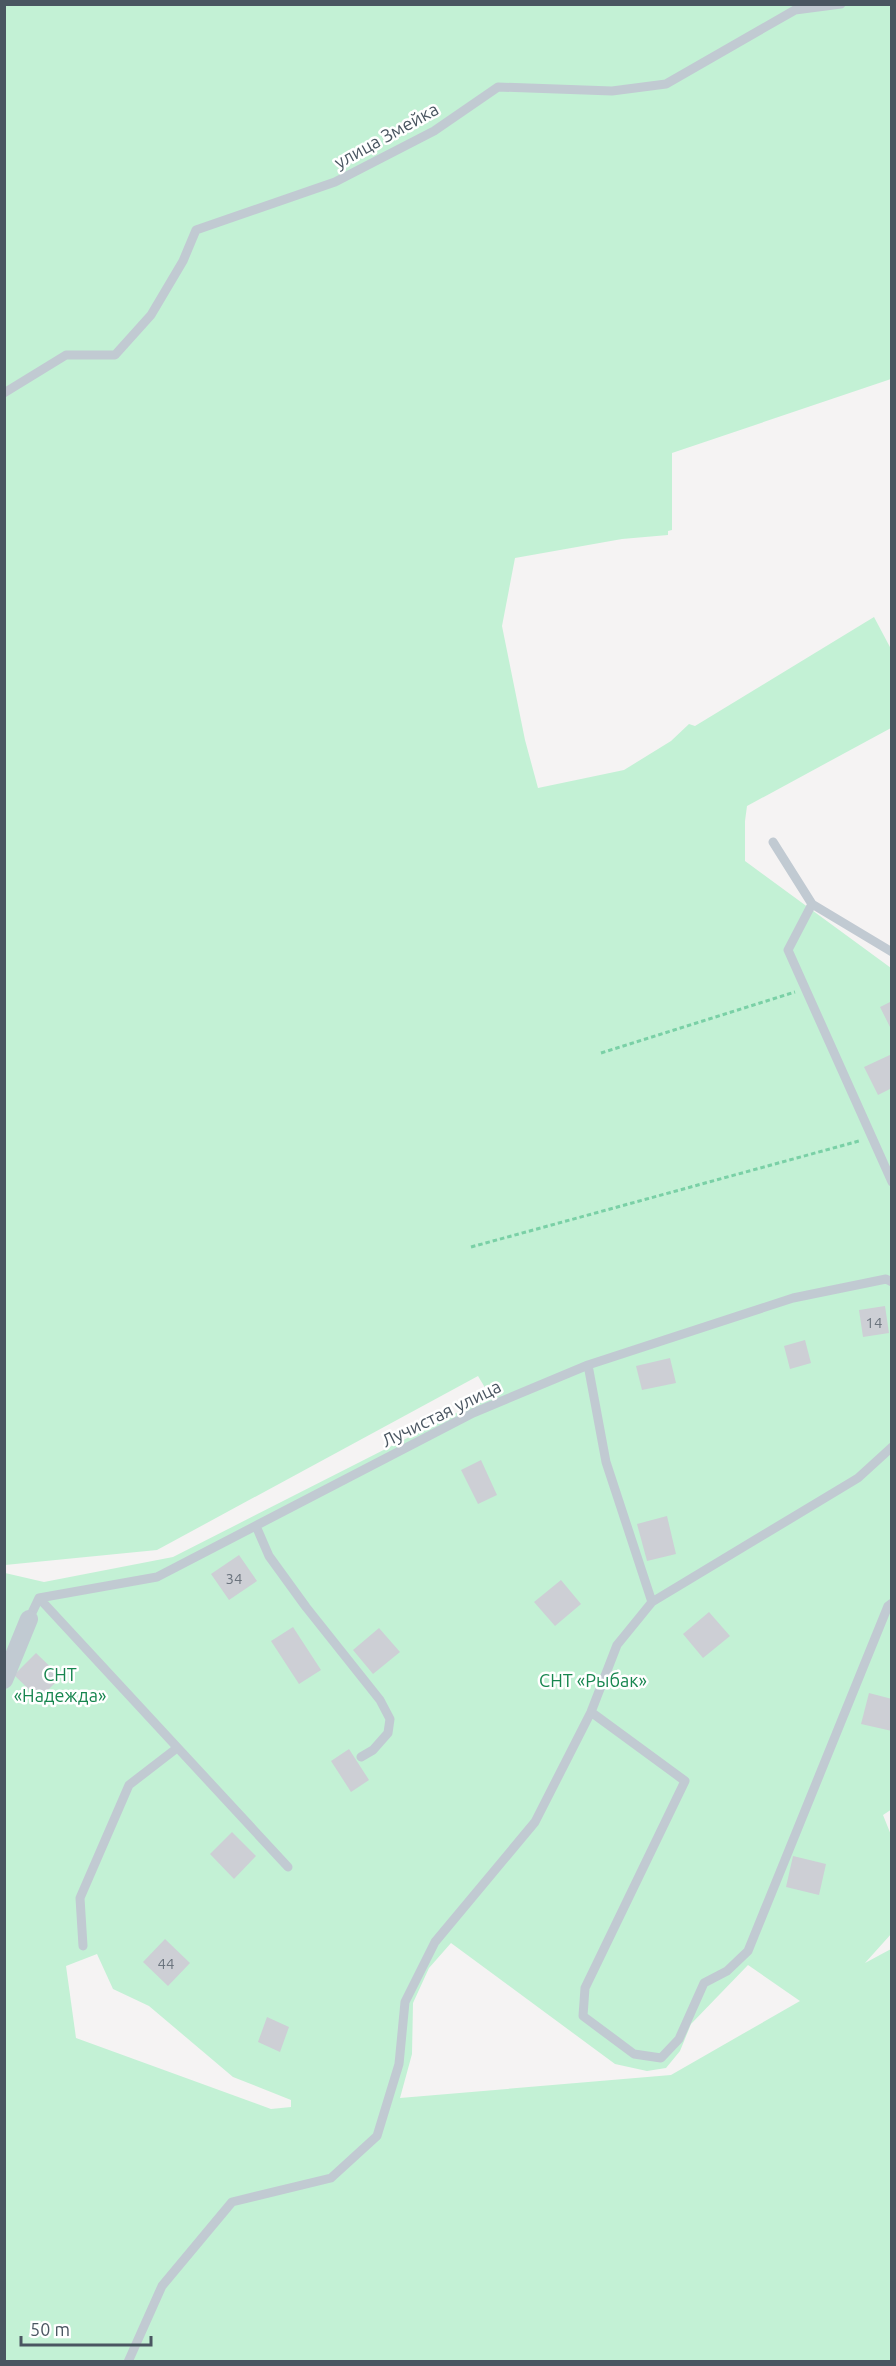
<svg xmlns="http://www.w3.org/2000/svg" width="896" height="2366" viewBox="0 0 896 2366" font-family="Ubuntu,sans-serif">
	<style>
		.green { fill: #c3f1d5; fill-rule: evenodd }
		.building { fill: #cdcfd5 }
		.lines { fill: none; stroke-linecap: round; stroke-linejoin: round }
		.path { stroke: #7ad0a6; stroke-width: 3; stroke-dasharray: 4.5 3; stroke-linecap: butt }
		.lane { stroke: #c1cad2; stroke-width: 9 }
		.street { stroke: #c1cad2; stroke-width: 18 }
		.labels { text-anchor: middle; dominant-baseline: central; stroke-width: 5; stroke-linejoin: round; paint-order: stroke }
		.number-label { font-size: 15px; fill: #6b747e }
		.street-label { font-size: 18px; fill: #4a5661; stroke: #fff }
		.park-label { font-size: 18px; fill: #17864f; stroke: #fff }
	</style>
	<rect width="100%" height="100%" fill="#f5f3f3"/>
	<!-- green -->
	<path class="green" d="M 5,5 L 891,5 L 891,379 L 672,453 L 672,530 L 668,531 L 668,535 L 622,539 L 515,558 L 502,626 L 525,740 L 538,788 L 624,770 L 671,741 L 689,724 L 695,726 L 874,617 L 891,649 L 891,728 L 747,806 L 745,821 L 745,861 L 891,968 L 892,1809 L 883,1815 L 891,1835 L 892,1933 L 865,1963 L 891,1949 L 891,2361 L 5,2361 L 5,1573 L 44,1582 L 173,1557 L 490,1396 L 478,1376 L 157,1550 L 5,1565 ZM 451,1943 L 615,2064 L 647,2071 L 666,2068 L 680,2051 L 691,2024 L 748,1965 L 800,2001 L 671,2075 L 400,2098 L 412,2054 L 413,2003 L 429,1968 ZM 97,1954 L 113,1989 L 149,2006 L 233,2077 L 291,2100 L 291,2107 L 271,2109 L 76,2038 L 66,1966 Z"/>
	<!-- building -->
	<path class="building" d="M 892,1001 L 892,1031 L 880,1007 Z
		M 892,1054 L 892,1088 L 878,1095 L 864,1067 Z
		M 885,1306 L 889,1333 L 863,1337 L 859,1310 Z
		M 805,1340 L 811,1363 L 790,1369 L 784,1346 Z
		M 670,1358 L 676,1383 L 642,1390 L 636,1366 Z
		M 481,1460 L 497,1495 L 478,1504 L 461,1470 Z
		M 667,1516 L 676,1554 L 647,1561 L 637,1524 Z
		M 239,1555 L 257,1581 L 229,1600 L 211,1574 Z
		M 561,1580 L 581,1604 L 555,1626 L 534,1602 Z
		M 709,1612 L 730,1636 L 703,1658 L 683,1634 Z
		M 293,1627 L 321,1670 L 299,1684 L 271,1641 Z
		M 379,1628 L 400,1652 L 373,1674 L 353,1650 Z
		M 36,1653 L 61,1677 L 39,1699 L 14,1675 Z
		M 869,1693 L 892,1699 L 892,1731 L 861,1724 Z
		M 349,1749 L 369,1780 L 351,1792 L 331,1761 Z
		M 232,1832 L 256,1856 L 234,1879 L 210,1854 Z
		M 793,1856 L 826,1864 L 819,1895 L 786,1887 Z
		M 165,1939 L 190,1963 L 168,1986 L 143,1962 Z
		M 267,2017 L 289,2027 L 280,2052 L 258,2042 Z"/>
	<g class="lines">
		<!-- path -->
		<path class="path" d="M 601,1053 L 795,992
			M 471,1247 L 859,1141"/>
		<!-- lane -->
		<path class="lane" d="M 4,393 L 66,355 L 115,355 L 151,315 L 183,261 L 196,230 L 335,182 L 434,131 L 498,87 L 612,91 L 666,84 L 795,10 L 841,4
			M 773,842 L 812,904 L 892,952
			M 812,904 L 788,950 L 892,1182
			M 588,1365 L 606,1462 L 652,1602
			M 256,1526 L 269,1556 L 306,1607 L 380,1700 L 390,1719 L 388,1733 L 373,1750 L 361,1757
			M 39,1598 L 288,1867
			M 29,1619 L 39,1598 L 157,1577 L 473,1413 L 588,1365 L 793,1298 L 886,1279 L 892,1282
			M 591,1712 L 685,1781 L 585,1988 L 583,2016 L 634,2054 L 661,2058 L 679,2039 L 704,1983 L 727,1971 L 748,1951 L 888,1606 L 892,1603
			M 83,1946 L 80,1898 L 129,1785 L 177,1748
			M 128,2362 L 162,2286 L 232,2202 L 331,2178 L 377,2136 L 399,2064 L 405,2002 L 435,1942 L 535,1822 L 591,1712 L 617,1645 L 652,1602 L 858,1478 L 892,1447"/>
		<!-- street -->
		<path class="street" d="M 4,1680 L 29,1619"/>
	</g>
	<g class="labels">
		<!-- number labels -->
		<g class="number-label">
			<text x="874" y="1322">14</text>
			<text x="234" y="1578">34</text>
			<text x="166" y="1963">44</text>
		</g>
		<!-- street labels -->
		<g class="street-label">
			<text transform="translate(386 135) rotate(-29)">улица Змейка</text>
			<text transform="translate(441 1413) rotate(-26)">Лучистая улица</text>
		</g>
		<!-- park labels -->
		<g class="park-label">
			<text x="60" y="1674">СНТ<tspan x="60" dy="21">«Надежда»</tspan></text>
			<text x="593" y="1680">СНТ «Рыбак»</text>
		</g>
	</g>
	<!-- border -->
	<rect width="896" height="2366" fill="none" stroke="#4a5661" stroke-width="12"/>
	<!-- scale -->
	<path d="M21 2336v9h130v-9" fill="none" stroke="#4a5661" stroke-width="3"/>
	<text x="30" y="2336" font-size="18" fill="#4a5661" stroke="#ffffff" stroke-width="4.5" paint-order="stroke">50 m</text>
</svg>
